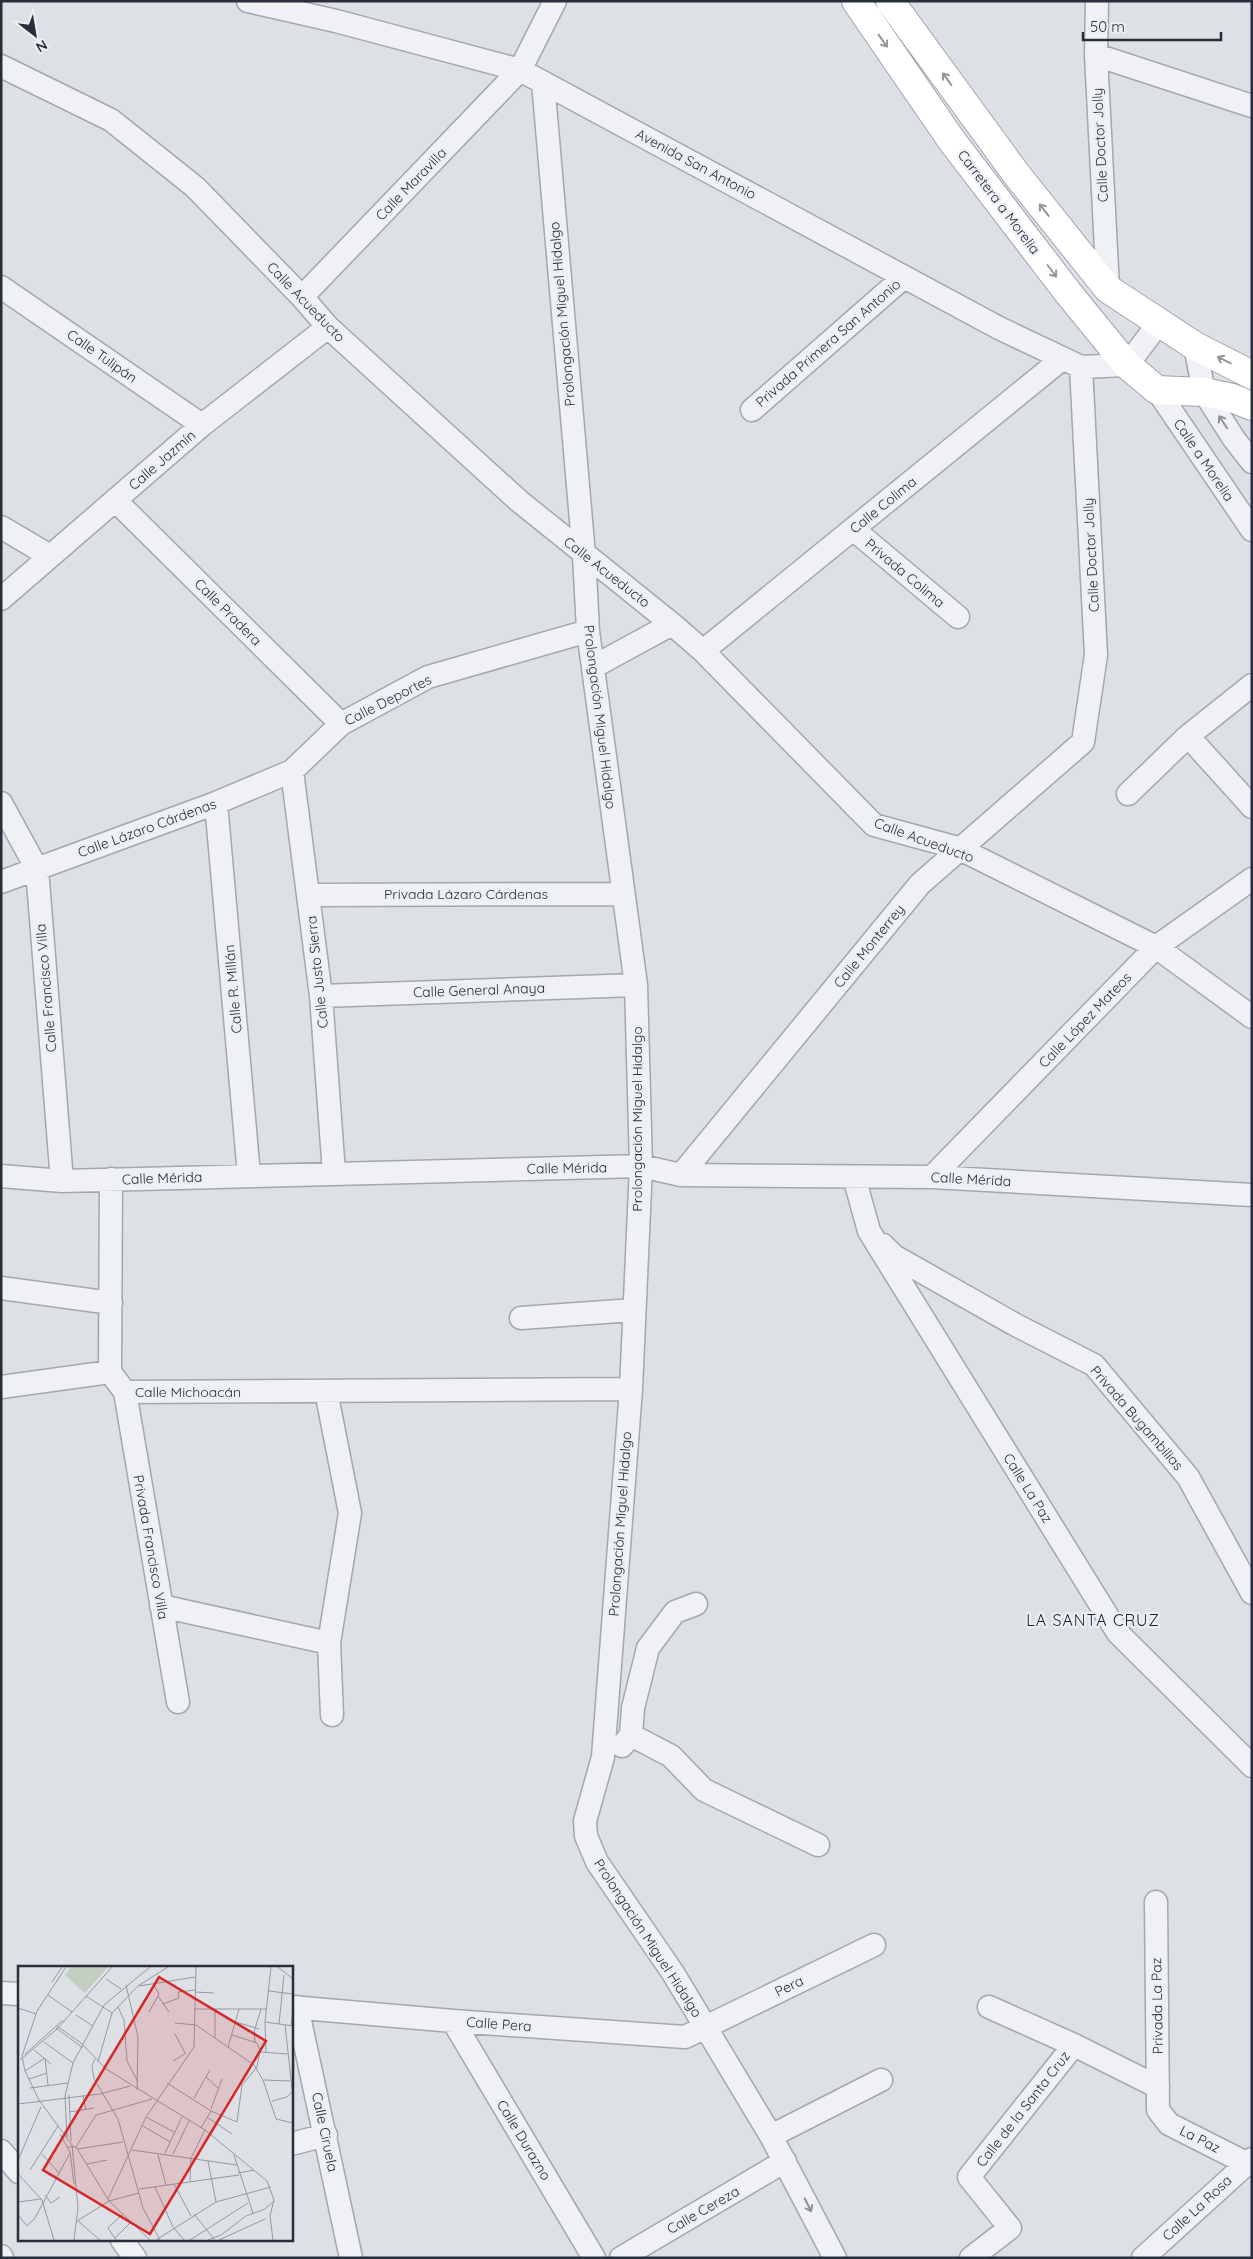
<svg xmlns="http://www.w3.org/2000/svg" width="1253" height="2259" viewBox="0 0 1253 2259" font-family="Quicksand,sans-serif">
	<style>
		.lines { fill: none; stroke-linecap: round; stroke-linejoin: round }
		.minor-casing { stroke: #a3a7ae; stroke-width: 25 }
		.major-casing { stroke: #9da4b0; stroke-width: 30 }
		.minor { stroke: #eff1f4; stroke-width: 22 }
		.major { stroke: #fff; stroke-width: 28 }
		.oneway { stroke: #94969c }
		.oneway2 { stroke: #8c9097 }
		.labels { text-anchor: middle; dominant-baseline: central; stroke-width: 4.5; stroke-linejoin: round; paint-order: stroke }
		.street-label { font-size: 14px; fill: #282e3a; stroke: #eceff3 }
		.quarter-label { font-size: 16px; letter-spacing: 1px; fill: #1a1f2b; stroke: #eceff3 }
		.inset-road { fill: none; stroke: #9599a1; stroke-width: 1 }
		.view { fill: #d62828; fill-opacity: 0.15; stroke: #d62828; stroke-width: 2.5 }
		.inset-edge { fill: none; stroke: #282e3a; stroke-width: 2.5 }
	</style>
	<rect width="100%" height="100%" fill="#dde0e5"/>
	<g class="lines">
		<!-- minor casing -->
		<g class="minor-casing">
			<path id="minor" d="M 248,1 L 336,21 L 520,70 L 999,328 L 1081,367 L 1127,365 L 1159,323
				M 1097,1 L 1096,55 L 1108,289
				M 1096,55 L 1252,106
				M 1,66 L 111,120 L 195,187 L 302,297 L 328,327 L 519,501 L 672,624 L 703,651 L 874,825 L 958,848 L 1156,947 L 1252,1017
				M 543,82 L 584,555 L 588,631 L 636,985 L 641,1166 L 631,1389 L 603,1757 L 585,1821 L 586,1836 L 597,1862 L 673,1973 L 771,2136 L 835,2258
				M 1,287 L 202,425
				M 302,297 L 520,70 L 555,1
				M 1195,346 L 1204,392 L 1234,439 L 1252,462
				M 1157,390 L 1252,530
				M 752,410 L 904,277
				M 115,500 L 341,724
				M 1,527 L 50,556
				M 853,529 L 958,617
				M 1,599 L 202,425 L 328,327
				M 703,651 L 1062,359
				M 593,667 L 672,624
				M 1188,736 L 1252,807
				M 292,771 L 321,996 L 334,1173
				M 1128,794 L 1188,736 L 1252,685
				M 1,803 L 37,869 L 62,1181
				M 216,803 L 249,1175
				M 1,882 L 216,803 L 292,771 L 341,724 L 428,677 L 588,631
				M 309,895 L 623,894
				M 321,996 L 636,985
				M 681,1175 L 920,884 L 1083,742 L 1096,655 L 1081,367
				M 1,1176 L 62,1181 L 641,1166 L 681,1175 L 932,1177 L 1252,1195
				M 854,1177 L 869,1231 L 1118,1633 L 1252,1766
				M 932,1177 L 1156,947 L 1252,879
				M 883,1245 L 894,1256 L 1014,1324 L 1094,1365 L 1188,1477 L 1252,1593
				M 1,1288 L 111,1303
				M 521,1318 L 633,1310
				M 110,1372 L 111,1179
				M 1,1387 L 110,1372 L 125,1392 L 631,1389
				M 326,1391 L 350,1513 L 329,1643 L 332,1715
				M 125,1392 L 178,1702
				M 161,1606 L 329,1643
				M 631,1735 L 671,1756 L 704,1790 L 818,1845
				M 622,1746 L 631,1735 L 633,1708 L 648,1648 L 675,1612 L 696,1604
				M 1156,1902 L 1158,2110 L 1169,2124 L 1246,2163
				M 1,1993 L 19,1994
				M 291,2007 L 453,2021 L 685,2037 L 874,1945
				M 297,2007 L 351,2258
				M 989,2007 L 1074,2045 L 1158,2087
				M 453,2021 L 594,2258
				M 771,2136 L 881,2080
				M 291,2144 L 326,2135
				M 1,2151 L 19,2172
				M 122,2240 L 135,2258
				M 1,2256 L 2,2258
				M 621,2258 L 785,2161
				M 971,2258 L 1010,2228 L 969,2177 L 1074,2045
				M 1143,2258 L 1252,2159"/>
		</g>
		<!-- major casing -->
		<g class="major-casing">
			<path id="major" d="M 856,1 L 952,141 L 1069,294 L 1127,365 L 1157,390 L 1204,392 L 1232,398 L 1252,406
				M 890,1 L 1017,175 L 1108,289 L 1195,346 L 1252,375"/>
		</g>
		<!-- minor -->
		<use href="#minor" class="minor"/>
		<!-- major -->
		<use href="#major" class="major"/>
	</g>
	<!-- one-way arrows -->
	<defs><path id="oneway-shaft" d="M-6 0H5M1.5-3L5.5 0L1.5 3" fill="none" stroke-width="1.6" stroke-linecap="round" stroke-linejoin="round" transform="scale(1.25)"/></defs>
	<g class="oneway">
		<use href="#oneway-shaft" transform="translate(883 41) rotate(55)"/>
		<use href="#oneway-shaft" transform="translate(947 79) rotate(-126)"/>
		<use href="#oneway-shaft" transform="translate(1044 210) rotate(-128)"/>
		<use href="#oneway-shaft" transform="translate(1052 271) rotate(53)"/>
		<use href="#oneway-shaft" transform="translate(1224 360) rotate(-153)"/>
	</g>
	<g class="oneway2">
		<use href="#oneway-shaft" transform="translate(1223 422) rotate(-123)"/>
		<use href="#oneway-shaft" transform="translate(808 2205) rotate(63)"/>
	</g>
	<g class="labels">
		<!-- street labels -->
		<g class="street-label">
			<text transform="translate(1100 145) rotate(-93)">Calle Doctor Jolly</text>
			<text transform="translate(696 164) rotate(28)">Avenida San Antonio</text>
			<text transform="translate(411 184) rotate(-46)">Calle Maravilla</text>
			<text transform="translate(999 202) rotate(53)">Carretera a Morelia</text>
			<text transform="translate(306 302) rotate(46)">Calle Acueducto</text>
			<text transform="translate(562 314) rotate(-95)">Prolongación Miguel Hidalgo</text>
			<text transform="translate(828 343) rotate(-41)">Privada Primera San Antonio</text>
			<text transform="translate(102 356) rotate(35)">Calle Tulipán</text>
			<text transform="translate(162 460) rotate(-41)">Calle Jazmín</text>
			<text transform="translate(1204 460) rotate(56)">Calle a Morelia</text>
			<text transform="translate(883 505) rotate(-39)">Calle Colima</text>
			<text transform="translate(1091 555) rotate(-93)">Calle Doctor Jolly</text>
			<text transform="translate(607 572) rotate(38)">Calle Acueducto</text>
			<text transform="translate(905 573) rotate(40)">Privada Colima</text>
			<text transform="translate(228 612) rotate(45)">Calle Pradera</text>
			<text transform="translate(388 700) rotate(-27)">Calle Deportes</text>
			<text transform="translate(600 717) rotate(83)">Prolongación Miguel Hidalgo</text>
			<text transform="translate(147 828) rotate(-20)">Calle Lázaro Cárdenas</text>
			<text transform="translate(924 840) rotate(20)">Calle Acueducto</text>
			<text x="466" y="894">Privada Lázaro Cárdenas</text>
			<text transform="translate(869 946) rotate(-51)">Calle Monterrey</text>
			<text transform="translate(317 972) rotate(-96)">Calle Justo Sierra</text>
			<text transform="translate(46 988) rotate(-95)">Calle Francisco Villa</text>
			<text transform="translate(233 989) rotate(-95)">Calle R. Millán</text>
			<text transform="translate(479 990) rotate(-2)">Calle General Anaya</text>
			<text transform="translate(1085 1020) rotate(-46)">Calle López Mateos</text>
			<text transform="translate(637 1119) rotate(-90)">Prolongación Miguel Hidalgo</text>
			<text transform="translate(567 1168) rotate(-1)">Calle Mérida</text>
			<text transform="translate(162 1178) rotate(-2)">Calle Mérida</text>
			<text transform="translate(971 1179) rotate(3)">Calle Mérida</text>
			<text x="188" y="1392">Calle Michoacán</text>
			<text transform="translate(1137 1418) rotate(49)">Privada Bugambilias</text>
			<text transform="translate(1028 1488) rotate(58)">Calle La Paz</text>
			<text transform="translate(620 1524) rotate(-86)">Prolongación Miguel Hidalgo</text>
			<text transform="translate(151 1547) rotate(80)">Privada Francisco Villa</text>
			<text transform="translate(648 1938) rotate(57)">Prolongación Miguel Hidalgo</text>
			<text transform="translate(789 1986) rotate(-26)">Pera</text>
			<text transform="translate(1157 2006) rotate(-91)">Privada La Paz</text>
			<text transform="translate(499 2024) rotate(4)">Calle Pera</text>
			<text transform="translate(1023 2109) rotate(-52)">Calle de la Santa Cruz</text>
			<text transform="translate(325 2132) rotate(78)">Calle Ciruela</text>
			<text transform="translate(1200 2139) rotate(27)">La Paz</text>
			<text transform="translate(524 2140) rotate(59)">Calle Durazno</text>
			<text transform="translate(1197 2208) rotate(-43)">Calle La Rosa</text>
			<text transform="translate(703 2210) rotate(-30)">Calle Cereza</text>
		</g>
		<!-- quarter labels -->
		<g class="quarter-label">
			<text x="1093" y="1620">LA SANTA CRUZ</text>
		</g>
	</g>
	<!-- overview -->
	<g transform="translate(18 1966)">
		<rect width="275" height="275" fill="#dde0e5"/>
		<path d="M 53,1 L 90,1 L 67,27 L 47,9 Z" fill="#c2cebf"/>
		<path class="inset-road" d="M 48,1 L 19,45 L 4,90 L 7,105 L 21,134 L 54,179 L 60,242 L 56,274M 260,1 L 275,13M 88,13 L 103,23M 34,16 L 44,1M 108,19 L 120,71 L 119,124M 121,20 L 177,11M 251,25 L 275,28M 177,26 L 196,27M 30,29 L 54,46M 68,30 L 94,47M 140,30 L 151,46M 145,38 L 161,32 L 160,26 L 177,24M 100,41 L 106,54 L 109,95 L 120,116M 0,42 L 18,48M 176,43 L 248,43M 131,46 L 141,28 L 136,19M 58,49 L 75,60M 218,56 L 241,63M 247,56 L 275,60M 157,57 L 178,59 L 236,99 L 245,114 L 258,153 L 275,157M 261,58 L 266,9M 267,59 L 275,131M 39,60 L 63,77 L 88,103 L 187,164 L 249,215 L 256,234 L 252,250 L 255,274M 273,60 L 275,45M 38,62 L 65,82M 157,68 L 167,87M 197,72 L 197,43M 26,76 L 55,97M 237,76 L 236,66 L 243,43M 210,81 L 221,43M 16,84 L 33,98M 242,86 L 269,88M 248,87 L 247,56 L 253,1M 7,88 L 45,54M 27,92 L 30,119M 77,93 L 74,100 L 76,113 L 100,153 L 125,242 L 142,274M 2,94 L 39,63 L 94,1M 155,95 L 168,87M 80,96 L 94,47 L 120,20 L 150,1M 7,105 L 27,92M 188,111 L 200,122M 11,113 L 29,107M 246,114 L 272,115M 149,117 L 193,145 L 219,156 L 224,119 L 239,101 L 242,84 L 239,77 L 214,69M 12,122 L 50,117M 51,129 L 53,175M 65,129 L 68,144M 176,132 L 192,104M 254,135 L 269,131 L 274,126M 0,138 L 82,128 L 112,120M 193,143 L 204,113M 51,146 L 76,142M 128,151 L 156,166M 189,151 L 214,168M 125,160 L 152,176M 183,162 L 193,145M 42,168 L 52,186 L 56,218M 49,172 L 47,130 L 55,97 L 86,39 L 132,1M 49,181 L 58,181 L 91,235 L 132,274M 58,181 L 78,149 L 134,133M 60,183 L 105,176M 114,184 L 219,199M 147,187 L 164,151M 24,188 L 41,207M 155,188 L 171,155M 140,189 L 148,219M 216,189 L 235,247M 0,194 L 23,141M 190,195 L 198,236M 69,198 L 89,194M 12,204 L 40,160M 220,207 L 236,204M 0,208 L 24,234 L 36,274M 172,215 L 173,192 L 187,164M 156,218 L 173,250M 137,221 L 155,261 L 166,274M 121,223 L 221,209M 27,229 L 33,237 L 42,231M 90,233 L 128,151 L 176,81 L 178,1M 0,236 L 23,233M 176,248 L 196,273M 0,249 L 9,260 L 17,252 L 52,187M 59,255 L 91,235 L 121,227M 60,255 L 82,274M 97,272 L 112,257M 98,274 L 90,262 L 104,249M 138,274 L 198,236 L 253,221M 172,274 L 230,237M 190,274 L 203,269 L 228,250 L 247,243 L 256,235M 201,274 L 247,253"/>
		<path class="view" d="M 141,11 L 248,75 L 132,268 L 25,204 Z"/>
		<rect width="275" height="275" class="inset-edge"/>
	</g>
	<!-- border -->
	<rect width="1253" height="2259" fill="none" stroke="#282e3a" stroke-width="5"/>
	<!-- north arrow -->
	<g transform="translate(35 35) rotate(149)" stroke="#eceff3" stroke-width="4" paint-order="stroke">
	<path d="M0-4L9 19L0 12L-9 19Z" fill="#282e3a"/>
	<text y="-8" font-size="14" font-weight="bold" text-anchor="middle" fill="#282e3a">N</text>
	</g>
	<!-- scale -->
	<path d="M1083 32v8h138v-8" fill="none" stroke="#282e3a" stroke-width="2.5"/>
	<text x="1090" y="32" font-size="15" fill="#282e3a" stroke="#eceff3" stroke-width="4" paint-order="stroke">50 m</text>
</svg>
